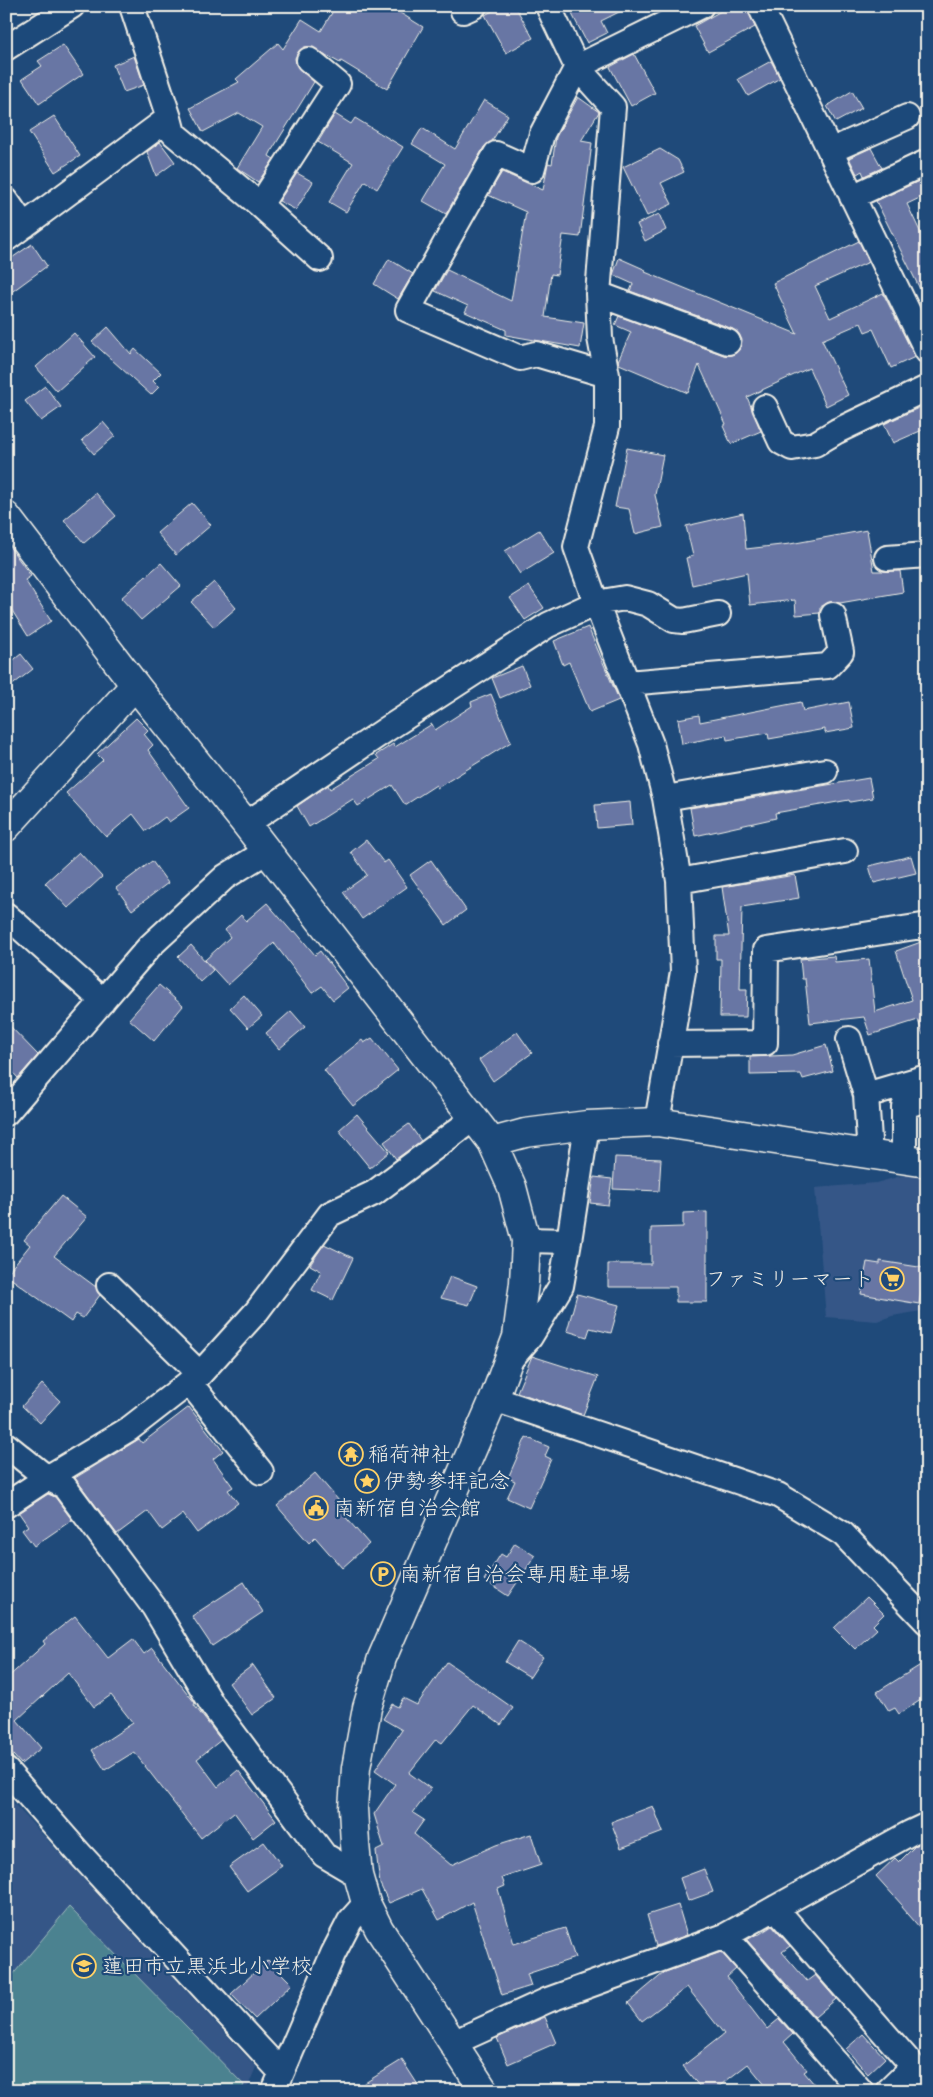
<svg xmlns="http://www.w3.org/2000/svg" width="933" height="2097" viewBox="0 0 933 2097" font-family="Caveat,'Klee One',sans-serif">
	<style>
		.built { fill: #355787 }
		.green { fill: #4c8290; stroke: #a0babc }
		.building { fill: #6776a4; stroke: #f4f1e8 }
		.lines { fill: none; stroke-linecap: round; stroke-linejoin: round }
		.minor-casing { stroke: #f4f1e8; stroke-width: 28 }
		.tertiary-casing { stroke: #f4f1e8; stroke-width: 31 }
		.secondary-casing { stroke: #f4f1e8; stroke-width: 31 }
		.minor { stroke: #1f4a7a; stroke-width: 24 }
		.tertiary { stroke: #1f4a7a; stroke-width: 28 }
		.secondary { stroke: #1f4a7a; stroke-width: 28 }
		.labels { text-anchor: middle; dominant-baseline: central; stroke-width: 4.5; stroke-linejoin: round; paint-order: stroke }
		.poi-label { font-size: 21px; fill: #f4f1e8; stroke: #1f4a7a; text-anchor: start }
	</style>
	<rect width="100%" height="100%" fill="#1f4a7a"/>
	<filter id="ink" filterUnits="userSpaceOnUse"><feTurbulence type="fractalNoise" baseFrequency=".02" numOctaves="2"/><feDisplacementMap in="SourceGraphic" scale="10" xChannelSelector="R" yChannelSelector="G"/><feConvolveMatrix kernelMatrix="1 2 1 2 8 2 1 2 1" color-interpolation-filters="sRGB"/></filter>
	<g filter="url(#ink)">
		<!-- built -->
		<path class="built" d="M 915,1172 L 927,1174 L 927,1310 L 892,1316 L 877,1321 L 826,1317 L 815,1188 L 876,1183 Z
			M 6,1795 L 256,2067 L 246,2091 L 6,2091 Z"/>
		<!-- green -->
		<path class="green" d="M 69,1907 L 244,2085 L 241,2091 L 6,2091 L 6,1983 Z"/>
		<!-- building -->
		<path class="building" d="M 336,6 L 389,6 L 423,27 L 387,89 L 341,61 L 340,63 L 329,57 L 329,58 L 312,47 L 305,47 L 299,51 L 295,58 L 296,65 L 314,82 L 272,150 L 269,156 L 274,159 L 258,182 L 237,168 L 262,127 L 239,113 L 203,132 L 190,108 L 239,82 L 236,79 L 278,43 L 283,49 L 302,19 L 321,31 Z
			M 501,6 L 515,6 L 533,38 L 506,53 L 485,15 Z
			M 587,6 L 631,6 L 601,21 L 607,33 L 587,43 L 572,14 Z
			M 730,6 L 746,6 L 755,27 L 708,52 L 694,26 Z
			M 63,45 L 83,74 L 39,104 L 22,79 L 42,66 L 38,61 Z
			M 634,54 L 655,93 L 631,106 L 610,67 Z
			M 134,56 L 144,85 L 124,92 L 113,65 Z
			M 771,61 L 780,78 L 748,96 L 738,79 Z
			M 852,91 L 862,108 L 836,122 L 827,106 Z
			M 578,97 L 599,112 L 581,141 L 592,143 L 580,237 L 563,235 L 557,275 L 551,274 L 545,317 L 584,323 L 580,348 L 506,335 L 506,330 L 465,312 L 468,306 L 435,291 L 447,270 L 511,301 L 526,212 L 488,195 L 502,172 L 543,190 L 548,163 L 552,164 L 556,137 Z
			M 484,100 L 508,115 L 492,141 L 484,147 L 446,214 L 423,201 L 445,164 L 412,144 L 422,128 L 455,149 Z
			M 335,114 L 351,124 L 355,118 L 403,147 L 377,189 L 365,181 L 346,212 L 329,202 L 353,163 L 318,142 Z
			M 54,116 L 80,156 L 55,172 L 29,132 Z
			M 160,142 L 175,162 L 156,176 L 147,152 Z
			M 871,148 L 882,168 L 864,176 L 862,171 L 857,174 L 849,158 Z
			M 660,149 L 678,160 L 684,172 L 661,183 L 672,204 L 647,216 L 623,167 Z
			M 297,173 L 313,182 L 296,210 L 279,201 Z
			M 919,181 L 926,195 L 907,204 L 927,246 L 927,303 L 876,201 Z
			M 659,214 L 666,230 L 645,241 L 637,224 Z
			M 859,241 L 869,262 L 815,286 L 830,318 L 883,293 L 915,357 L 891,368 L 873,329 L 865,332 L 861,323 L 822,340 L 848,395 L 826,406 L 809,368 L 747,397 L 761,431 L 731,444 L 723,426 L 726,424 L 699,365 L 688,393 L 619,364 L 618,361 L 631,332 L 615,325 L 619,316 L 724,355 L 731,355 L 736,353 L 741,347 L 742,340 L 739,334 L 733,329 L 630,291 L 633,284 L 613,275 L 619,258 L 646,270 L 645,272 L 797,334 L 773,283 Z
			M 32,244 L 47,266 L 6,296 L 6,262 Z
			M 389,259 L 413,274 L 398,299 L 374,284 Z
			M 108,327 L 131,354 L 135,349 L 161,373 L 153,381 L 159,387 L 151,395 L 92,342 Z
			M 74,333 L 95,357 L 57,391 L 36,367 Z
			M 45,386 L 61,407 L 41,421 L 25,401 Z
			M 927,404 L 927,428 L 893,443 L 884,424 Z
			M 103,422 L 115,436 L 94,454 L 82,440 Z
			M 627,448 L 663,455 L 655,495 L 663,527 L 635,534 L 629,509 L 615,507 Z
			M 96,493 L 116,516 L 84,543 L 64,520 Z
			M 192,503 L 211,525 L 176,555 L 157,533 Z
			M 743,513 L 746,549 L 790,544 L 867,530 L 874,571 L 900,571 L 903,592 L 840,603 L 830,602 L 820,607 L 820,613 L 796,615 L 795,600 L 750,605 L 747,573 L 692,585 L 686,558 L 693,556 L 686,526 Z
			M 539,530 L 554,553 L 520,574 L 505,551 Z
			M 6,542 L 31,576 L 25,580 L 51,621 L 28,636 L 6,601 Z
			M 161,563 L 181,586 L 141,620 L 121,598 Z
			M 214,582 L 236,608 L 214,627 L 191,602 Z
			M 529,586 L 544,608 L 525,620 L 510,598 Z
			M 588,627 L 619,700 L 590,712 L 569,662 L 563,665 L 554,641 Z
			M 21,654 L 33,669 L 6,690 L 6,666 Z
			M 522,666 L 530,685 L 500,698 L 492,678 Z
			M 491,694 L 511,742 L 437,788 L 436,785 L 405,805 L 392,785 L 358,806 L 353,799 L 309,827 L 297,806 L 328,785 L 330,789 L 379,759 L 376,755 L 393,744 L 395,747 L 432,724 L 435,730 L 472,706 L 471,702 Z
			M 801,702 L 803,711 L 849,702 L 854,728 L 825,733 L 825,729 L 769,739 L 768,733 L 727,740 L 726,735 L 682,744 L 678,719 L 699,715 L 700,722 Z
			M 136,718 L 148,730 L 144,734 L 153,745 L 148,750 L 189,808 L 169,822 L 165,817 L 146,831 L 133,814 L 106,837 L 66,793 L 103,760 L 97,754 Z
			M 869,778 L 873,798 L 850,802 L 849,800 L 775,813 L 776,818 L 695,836 L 690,808 Z
			M 630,802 L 632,825 L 597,828 L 595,805 Z
			M 366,840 L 384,863 L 388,860 L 407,887 L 362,919 L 343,892 L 367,875 L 351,852 Z
			M 79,852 L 102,877 L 68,908 L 45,883 Z
			M 911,856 L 916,873 L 874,883 L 869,866 Z
			M 431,860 L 466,910 L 446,925 L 410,875 Z
			M 152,861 L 168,883 L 132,910 L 116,888 Z
			M 795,875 L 799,898 L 742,907 L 740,989 L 747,989 L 746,1017 L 720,1017 L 721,959 L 716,959 L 716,936 L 729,936 L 722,887 Z
			M 267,903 L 293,933 L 295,931 L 315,955 L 320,951 L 348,988 L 333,1000 L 322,986 L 312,993 L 274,943 L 228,985 L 205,960 L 230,937 L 225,930 L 241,915 L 246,921 Z
			M 921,942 L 927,959 L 927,1035 L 923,1035 L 918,1020 L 870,1035 L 864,1017 L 810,1023 L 805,979 L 802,979 L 800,959 L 834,956 L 835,962 L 869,959 L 875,1012 L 912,1000 L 896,951 Z
			M 191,945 L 213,970 L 200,982 L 178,957 Z
			M 159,985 L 183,1006 L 154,1041 L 129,1019 Z
			M 244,995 L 262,1016 L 248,1028 L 230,1008 Z
			M 291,1011 L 305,1027 L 279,1049 L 266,1033 Z
			M 6,1022 L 38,1055 L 18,1078 L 6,1065 Z
			M 517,1032 L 532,1053 L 493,1081 L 479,1060 Z
			M 372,1038 L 398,1070 L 353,1106 L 324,1070 L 362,1040 L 364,1043 Z
			M 826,1045 L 833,1071 L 803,1079 L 801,1074 L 750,1075 L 750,1057 L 792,1055 Z
			M 357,1114 L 389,1152 L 370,1168 L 339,1130 Z
			M 409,1124 L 421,1141 L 396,1159 L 384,1142 Z
			M 615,1157 L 661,1159 L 659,1191 L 613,1189 Z
			M 594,1177 L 612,1179 L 608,1205 L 590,1203 Z
			M 61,1196 L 87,1217 L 54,1256 L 96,1287 L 100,1295 L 83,1318 L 76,1314 L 71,1322 L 6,1275 L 30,1245 L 24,1240 Z
			M 707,1212 L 707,1302 L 676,1302 L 676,1287 L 608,1287 L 608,1264 L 651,1264 L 651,1228 L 683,1227 L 683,1213 Z
			M 324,1244 L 353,1258 L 333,1300 L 312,1290 L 321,1271 L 310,1265 Z
			M 880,1261 L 925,1268 L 919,1304 L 861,1294 L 867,1262 L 880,1264 Z
			M 450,1276 L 477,1286 L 469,1305 L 441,1298 Z
			M 577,1294 L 619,1305 L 611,1333 L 590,1328 L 587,1337 L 567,1331 Z
			M 532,1356 L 598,1377 L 583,1415 L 517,1392 Z
			M 42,1384 L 60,1401 L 40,1423 L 22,1406 Z
			M 189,1407 L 223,1451 L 213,1459 L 233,1487 L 228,1490 L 238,1503 L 197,1533 L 183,1514 L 162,1530 L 148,1511 L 117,1534 L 75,1478 L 139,1439 L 142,1443 Z
			M 526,1437 L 549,1447 L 545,1456 L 551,1459 L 529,1508 L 507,1498 L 515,1481 L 508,1478 Z
			M 315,1473 L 346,1509 L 342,1513 L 369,1544 L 342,1568 L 315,1537 L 309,1543 L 277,1506 Z
			M 48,1494 L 55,1497 L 72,1520 L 34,1546 L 22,1530 L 28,1526 L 19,1513 Z
			M 515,1543 L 535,1556 L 508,1596 L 484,1580 L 501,1554 L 506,1557 Z
			M 244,1582 L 263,1612 L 212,1646 L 192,1616 Z
			M 867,1597 L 884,1614 L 873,1625 L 877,1629 L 855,1649 L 834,1628 Z
			M 75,1616 L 108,1658 L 133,1639 L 144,1654 L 152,1648 L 195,1703 L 194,1705 L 221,1740 L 197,1759 L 218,1787 L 238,1770 L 276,1820 L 253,1838 L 234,1812 L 201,1838 L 134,1752 L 105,1770 L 92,1750 L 133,1723 L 111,1695 L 94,1707 L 68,1673 L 17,1720 L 41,1748 L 21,1764 L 6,1747 L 6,1679 L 45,1644 L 43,1641 Z
			M 518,1641 L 543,1657 L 530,1677 L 505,1662 Z
			M 927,1661 L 927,1696 L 899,1714 L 895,1708 L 889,1711 L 877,1692 Z
			M 447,1662 L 513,1708 L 501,1725 L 473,1705 L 442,1743 L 436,1739 L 409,1773 L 431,1789 L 413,1813 L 424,1820 L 414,1834 L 451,1865 L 496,1845 L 531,1834 L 541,1865 L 502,1878 L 505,1886 L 498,1889 L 514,1944 L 565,1928 L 575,1958 L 527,1974 L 531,1986 L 502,1995 L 472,1902 L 439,1920 L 422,1889 L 389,1903 L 380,1884 L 376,1851 L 384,1847 L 374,1814 L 395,1784 L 375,1770 L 402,1730 L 383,1719 L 392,1704 L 398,1707 L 403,1698 L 417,1705 Z
			M 253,1665 L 276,1698 L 252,1715 L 229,1683 Z
			M 653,1806 L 663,1832 L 621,1848 L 611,1822 Z
			M 927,1840 L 927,1873 L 918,1882 L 927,1891 L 927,1937 L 901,1907 L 902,1905 L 876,1876 L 895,1858 L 899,1862 L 915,1846 Z
			M 264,1842 L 282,1866 L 247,1891 L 229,1867 Z
			M 704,1869 L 713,1892 L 688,1901 L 680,1878 Z
			M 678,1905 L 687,1935 L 656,1946 L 647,1915 Z
			M 772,1926 L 790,1946 L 782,1952 L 807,1981 L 815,1975 L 836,1999 L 815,2017 L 747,1940 L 757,1934 L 758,1935 Z
			M 721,1952 L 736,1969 L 727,1977 L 767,2029 L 779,2019 L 793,2034 L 784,2042 L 807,2070 L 804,2072 L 820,2091 L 770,2091 L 748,2064 L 713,2091 L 703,2091 L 683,2066 L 724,2034 L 687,1987 L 642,2021 L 628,2003 L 665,1972 Z
			M 268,1960 L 292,1984 L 255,2019 L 231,1994 Z
			M 545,2017 L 556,2043 L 508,2064 L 497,2038 Z
			M 863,2034 L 885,2058 L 868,2074 L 846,2049 Z
			M 402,2060 L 422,2091 L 352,2091 Z"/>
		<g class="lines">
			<!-- minor casing -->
			<g class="minor-casing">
				<path id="minor" d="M 548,6 L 577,67 L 613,107 L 598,294 L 600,338 L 607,375 L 607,427 L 576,547 L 596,603 L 651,744 L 665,798 L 679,881 L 683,972 L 657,1122
					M 760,6 L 927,351
					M 463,11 L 474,6
					M 6,48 L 72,6
					M 169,118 L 173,133 L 260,205 L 320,259
					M 830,151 L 907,117
					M 852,197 L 927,162
					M 6,200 L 24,226
					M 260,205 L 338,84 L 309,60
					M 6,239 L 169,118 L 132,6
					M 598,294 L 728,342
					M 607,375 L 536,354 L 520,358 L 408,310 L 496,154 L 532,170 L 542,134 L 577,67 L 701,6
					M 765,407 L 781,442 L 792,448 L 815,444 L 837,431 L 927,388
					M 887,558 L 927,555
					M 627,683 L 828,666 L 841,652 L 833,615
					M 665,798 L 825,771
					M 246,824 L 387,729 L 548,625 L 596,603 L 625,598 L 648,604 L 674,620 L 683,621 L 718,614
					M 679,881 L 845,851
					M 6,915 L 103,1001
					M 849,1039 L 866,1095 L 870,1155
					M 670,1044 L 765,1043 L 766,950 L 922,926 L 927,930
					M 866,1095 L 927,1077
					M 6,1113 L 150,946 L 225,877 L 267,851
					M 904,1160 L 904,1106 L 927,1099
					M 569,1241 L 587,1125
					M 109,1285 L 200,1374
					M 511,1359 L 530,1337 L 561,1286 L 569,1241 L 526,1240
					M 189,1382 L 261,1472
					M 494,1399 L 778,1495 L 843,1534 L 927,1622
					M 6,1445 L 47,1478 L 64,1486 L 154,1607 L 213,1706 L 324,1855 L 358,1875
					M 6,1505 L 47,1478 L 129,1429 L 200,1374 L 257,1311 L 330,1214 L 374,1193 L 474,1118
					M 6,1770 L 79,1853 L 281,2072
					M 775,1908 L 927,2082
					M 725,1936 L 861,2091
					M 453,2043 L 548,2000 L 725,1936 L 910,1833 L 927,1825
					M 274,2091 L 333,1954 L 350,1921 L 366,1903
					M 888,2091 L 913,2067"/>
			</g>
			<!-- tertiary casing -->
			<g class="tertiary-casing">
				<path id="tertiary" d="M 135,685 L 246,824 L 492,1142 L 512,1187 L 526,1240 L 524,1283 L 517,1337 L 494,1399 L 382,1658 L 367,1708 L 356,1768 L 353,1808 L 355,1844 L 358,1875 L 366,1903 L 379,1929 L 484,2091
					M 492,1142 L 525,1133 L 587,1125 L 657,1122 L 927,1163"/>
			</g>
			<!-- secondary casing -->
			<g class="secondary-casing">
				<path id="secondary" d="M 6,516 L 135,685 L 6,827"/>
			</g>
			<!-- minor -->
			<use href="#minor" class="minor"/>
			<!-- tertiary -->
			<use href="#tertiary" class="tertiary"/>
			<!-- secondary -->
			<use href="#secondary" class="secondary"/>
		</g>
	</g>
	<!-- icons -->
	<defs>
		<g id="supermarket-ring" transform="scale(1.25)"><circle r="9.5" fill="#1f4a7a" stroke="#ffd166" stroke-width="1.5"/><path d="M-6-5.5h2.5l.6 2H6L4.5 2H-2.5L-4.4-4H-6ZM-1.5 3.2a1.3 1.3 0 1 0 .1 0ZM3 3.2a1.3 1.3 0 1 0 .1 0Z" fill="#ffd166"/></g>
		<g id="temple-ring" transform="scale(1.25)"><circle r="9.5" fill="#1f4a7a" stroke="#ffd166" stroke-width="1.5"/><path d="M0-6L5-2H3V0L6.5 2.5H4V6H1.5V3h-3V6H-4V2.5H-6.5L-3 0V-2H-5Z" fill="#ffd166"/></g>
		<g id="sight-ring" transform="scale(1.25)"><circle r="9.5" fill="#1f4a7a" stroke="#ffd166" stroke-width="1.5"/><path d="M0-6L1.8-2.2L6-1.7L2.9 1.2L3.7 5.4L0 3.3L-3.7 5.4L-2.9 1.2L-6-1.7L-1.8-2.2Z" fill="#ffd166"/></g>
		<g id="civic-ring" transform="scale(1.25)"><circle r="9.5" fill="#1f4a7a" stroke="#ffd166" stroke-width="1.5"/><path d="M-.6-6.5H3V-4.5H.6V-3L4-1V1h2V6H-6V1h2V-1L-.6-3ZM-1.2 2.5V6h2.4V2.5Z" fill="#ffd166"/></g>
		<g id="parking-ring" transform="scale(1.25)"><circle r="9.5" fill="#1f4a7a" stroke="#ffd166" stroke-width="1.5"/><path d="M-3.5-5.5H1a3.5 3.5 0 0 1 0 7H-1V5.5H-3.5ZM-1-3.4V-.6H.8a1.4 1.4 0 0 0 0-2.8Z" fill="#ffd166"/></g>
		<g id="school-ring" transform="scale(1.25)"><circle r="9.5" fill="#1f4a7a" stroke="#ffd166" stroke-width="1.5"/><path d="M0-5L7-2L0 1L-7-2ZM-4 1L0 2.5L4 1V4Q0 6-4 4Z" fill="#ffd166"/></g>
	</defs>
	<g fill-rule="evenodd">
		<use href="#supermarket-ring" x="892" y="1279"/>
		<use href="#temple-ring" x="351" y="1454"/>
		<use href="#sight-ring" x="367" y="1481"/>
		<use href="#civic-ring" x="316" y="1508"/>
		<use href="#parking-ring" x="383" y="1574"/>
		<use href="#school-ring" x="84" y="1966"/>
	</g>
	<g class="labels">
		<!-- poi labels -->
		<g class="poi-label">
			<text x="874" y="1279" text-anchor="end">ファミリーマート</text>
			<text x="368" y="1454">稲荷神社</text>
			<text x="384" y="1481">伊勢参拝記念</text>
			<text x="334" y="1508">南新宿自治会館</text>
			<text x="400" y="1574">南新宿自治会専用駐車場</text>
			<text x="102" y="1966">蓮田市立黒浜北小学校</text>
		</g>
	</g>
	<!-- margin -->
	<rect width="933" height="2097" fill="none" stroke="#1f4a7a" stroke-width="25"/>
	<rect x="12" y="12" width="908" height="2072" fill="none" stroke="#f4f1e8" stroke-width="2" filter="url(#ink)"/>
</svg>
